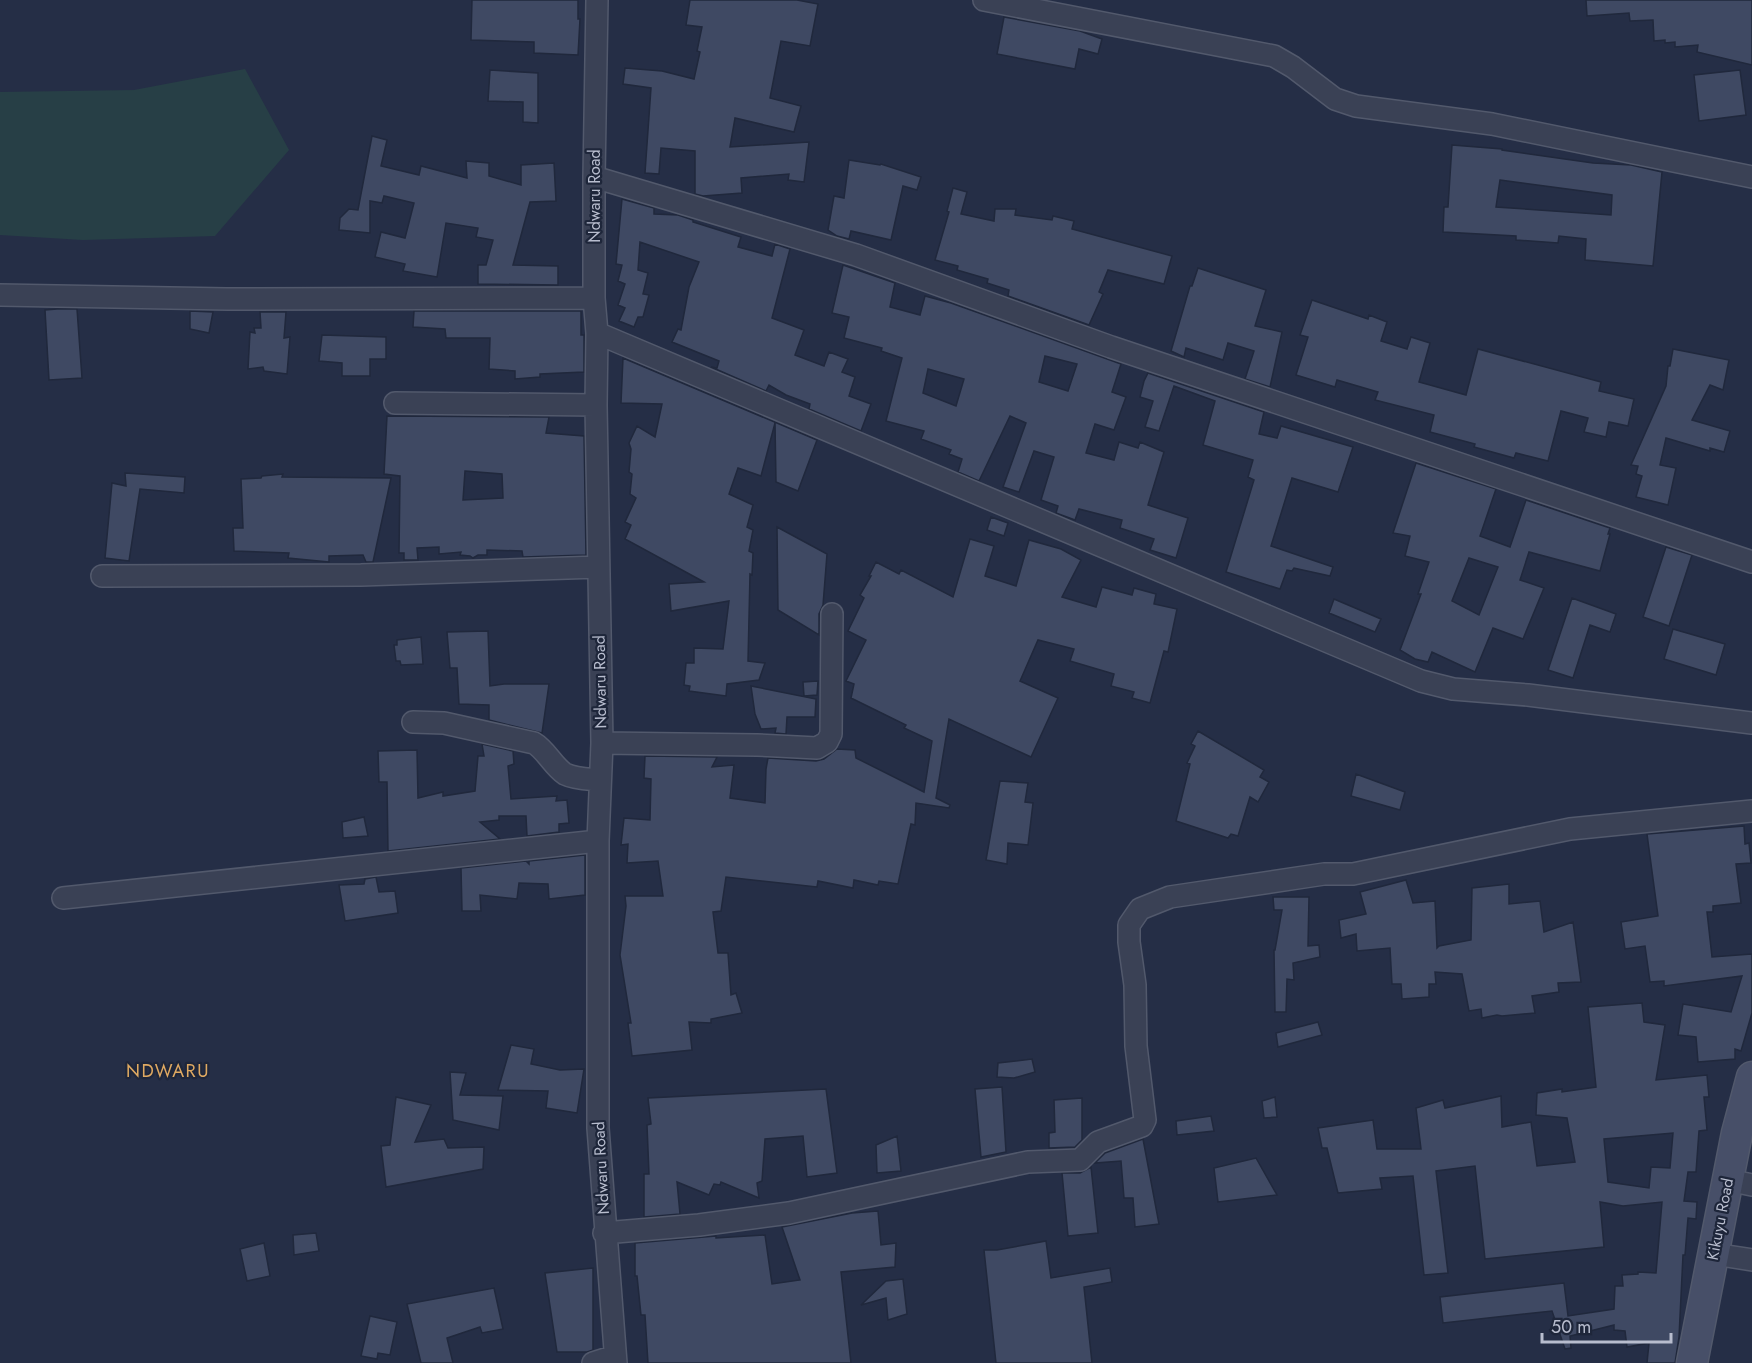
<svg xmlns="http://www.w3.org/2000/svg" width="1752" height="1363" viewBox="0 0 1752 1363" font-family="Jost,sans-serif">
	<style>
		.green { fill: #273f46 }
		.building { fill: #3f4963; stroke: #20283c; stroke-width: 1.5; fill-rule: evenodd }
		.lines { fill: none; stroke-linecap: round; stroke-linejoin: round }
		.minor-casing { stroke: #52596c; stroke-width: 24 }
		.secondary-casing { stroke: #52596c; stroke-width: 33 }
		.minor { stroke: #3a4155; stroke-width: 21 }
		.secondary { stroke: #474f68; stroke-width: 30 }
		.labels { text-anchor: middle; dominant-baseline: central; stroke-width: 4.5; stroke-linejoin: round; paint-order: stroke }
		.street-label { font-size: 16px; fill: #b8bdce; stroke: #1e263a }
		.neighbourhood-label { font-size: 18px; letter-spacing: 1.5px; fill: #dfa962; stroke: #1e263a }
	</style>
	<rect width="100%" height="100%" fill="#252e46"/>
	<!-- green -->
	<path class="green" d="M 245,69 L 289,150 L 215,236 L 83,240 L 0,235 L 0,92 L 134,90 Z"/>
	<!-- building -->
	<path class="building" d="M 472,0 L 578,0 L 578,19 L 580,19 L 578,55 L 534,53 L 534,42 L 471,40 Z
		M 690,0 L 797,0 L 818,4 L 810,46 L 781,41 L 770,98 L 801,106 L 794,132 L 735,118 L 730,147 L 809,142 L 804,182 L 788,180 L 789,174 L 741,178 L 742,193 L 703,196 L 695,194 L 695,151 L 661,148 L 659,174 L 645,173 L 651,88 L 623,84 L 625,68 L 662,71 L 694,79 L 700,52 L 697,51 L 702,27 L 686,25 Z
		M 1586,0 L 1752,0 L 1752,65 L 1697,52 L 1698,45 L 1675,47 L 1675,42 L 1665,43 L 1665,40 L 1654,41 L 1653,20 L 1630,21 L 1629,13 L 1587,16 Z
		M 1004,17 L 1080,31 L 1102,39 L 1098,54 L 1079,49 L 1075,69 L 997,54 Z
		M 490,70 L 538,73 L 538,123 L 523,122 L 523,102 L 488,101 Z
		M 1740,70 L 1746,115 L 1699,121 L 1694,75 Z
		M 372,136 L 387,140 L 381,166 L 419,175 L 421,166 L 467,178 L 466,161 L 489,163 L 489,176 L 521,185 L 521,165 L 554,163 L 556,201 L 530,202 L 513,265 L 558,266 L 558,285 L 478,284 L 478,265 L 486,265 L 493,240 L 476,237 L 478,228 L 446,223 L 437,277 L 403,271 L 405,264 L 375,257 L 381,232 L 405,238 L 414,203 L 384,196 L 382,203 L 370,201 L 370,233 L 339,230 L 340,218 L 349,209 L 358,210 Z
		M 1452,145 L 1502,149 L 1502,150 L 1593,163 L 1631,165 L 1662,172 L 1653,266 L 1585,260 L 1586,239 L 1559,236 L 1558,243 L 1516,240 L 1516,236 L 1443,232 L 1444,207 L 1448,207 ZM 1500,180 L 1612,195 L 1611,215 L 1496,207 Z
		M 849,160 L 880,165 L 881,164 L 921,177 L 917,190 L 903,186 L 891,240 L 851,231 L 849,239 L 837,236 L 828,230 L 834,196 L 844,198 Z
		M 953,188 L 967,192 L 961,214 L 994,221 L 995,209 L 1016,209 L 1015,215 L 1052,220 L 1053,216 L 1074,221 L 1072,229 L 1172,256 L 1164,284 L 1108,270 L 1099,292 L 1103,294 L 1089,325 L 1008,296 L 1009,290 L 987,283 L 988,279 L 957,270 L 958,266 L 935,260 L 949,212 L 947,211 Z
		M 622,199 L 654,208 L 654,214 L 678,215 L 693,220 L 693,222 L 741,237 L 738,247 L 772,256 L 775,244 L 790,249 L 772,318 L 804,330 L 795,355 L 824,366 L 829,352 L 848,359 L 842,372 L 855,377 L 849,396 L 871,404 L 861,431 L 809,409 L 810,404 L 786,395 L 769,385 L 766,391 L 711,367 L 717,368 L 719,361 L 672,342 L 678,329 L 681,330 L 689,287 L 699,262 L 640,242 L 638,270 L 648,273 L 643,294 L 649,295 L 643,317 L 638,317 L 634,327 L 619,321 L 625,308 L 618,305 L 625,284 L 618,281 L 622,265 L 616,264 Z
		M 843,265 L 895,283 L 890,307 L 920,315 L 925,296 L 951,303 L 1121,364 L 1112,392 L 1126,397 L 1114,430 L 1095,424 L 1086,453 L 1114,460 L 1119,442 L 1138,448 L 1140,442 L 1164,452 L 1148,505 L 1188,518 L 1176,558 L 1150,550 L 1154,539 L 1120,528 L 1122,520 L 1079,509 L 1075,520 L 1056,513 L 1058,506 L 1041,500 L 1054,457 L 1034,451 L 1019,492 L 1003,487 L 1026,423 L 1010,416 L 979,481 L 958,472 L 962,459 L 949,454 L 951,450 L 921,439 L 924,431 L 886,421 L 902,358 L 881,351 L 882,348 L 844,338 L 849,317 L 832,313 ZM 1045,356 L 1077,364 L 1068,391 L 1039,382 ZM 928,369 L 964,379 L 956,406 L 923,393 Z
		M 1198,268 L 1266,290 L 1255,326 L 1282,332 L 1270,387 L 1245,379 L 1254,351 L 1228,343 L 1223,360 L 1186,348 L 1184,357 L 1171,351 L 1190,286 L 1192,286 Z
		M 1312,300 L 1368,319 L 1369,315 L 1387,322 L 1381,341 L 1407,349 L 1411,337 L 1430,343 L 1419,382 L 1466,395 L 1478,349 L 1601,382 L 1599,391 L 1634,399 L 1628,426 L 1609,422 L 1606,437 L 1584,432 L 1588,418 L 1561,411 L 1548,461 L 1516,453 L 1514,458 L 1474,447 L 1475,444 L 1430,432 L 1434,415 L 1375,400 L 1378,392 L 1337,380 L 1335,387 L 1296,375 L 1308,337 L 1300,335 Z
		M 57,309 L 77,309 L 82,378 L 49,380 L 45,310 Z
		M 190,311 L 213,312 L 209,333 L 190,329 Z
		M 414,311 L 581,311 L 581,335 L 584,335 L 584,372 L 540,374 L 540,377 L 515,379 L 515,371 L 489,369 L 490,338 L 446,338 L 445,329 L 413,327 Z
		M 260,312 L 286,312 L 284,338 L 290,337 L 287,374 L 264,371 L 263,367 L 248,369 L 250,332 L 255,333 L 254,328 L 261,328 Z
		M 322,335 L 386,337 L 386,359 L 370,359 L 370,376 L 342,376 L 342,363 L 319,361 Z
		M 1673,349 L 1729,360 L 1723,390 L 1710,385 L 1692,420 L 1730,431 L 1724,452 L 1710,448 L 1710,451 L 1666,438 L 1660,465 L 1676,468 L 1668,505 L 1636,497 L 1642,476 L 1636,474 L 1638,466 L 1631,465 L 1666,386 L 1668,366 L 1670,366 Z
		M 623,358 L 817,440 L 798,491 L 776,482 L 775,423 L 761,476 L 738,468 L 729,494 L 753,505 L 747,527 L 753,530 L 749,551 L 753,553 L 752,575 L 750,574 L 748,661 L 765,663 L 759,680 L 727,684 L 726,696 L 689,691 L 690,686 L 684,685 L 686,663 L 694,663 L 694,648 L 723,649 L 729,601 L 671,611 L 669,584 L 704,582 L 625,539 L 631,525 L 625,522 L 636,498 L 630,494 L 632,474 L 629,472 L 631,449 L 629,443 L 637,426 L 655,437 L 662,404 L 621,403 Z
		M 1148,373 L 1264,412 L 1259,434 L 1277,438 L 1281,426 L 1353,447 L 1338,492 L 1292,478 L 1271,546 L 1333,567 L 1330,576 L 1294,568 L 1292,571 L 1287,570 L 1280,589 L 1226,572 L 1254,480 L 1248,477 L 1253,460 L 1203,445 L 1215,401 L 1174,386 L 1159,431 L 1145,427 L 1153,401 L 1140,397 L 1144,381 Z
		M 387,416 L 549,417 L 546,433 L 584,436 L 586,555 L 523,557 L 522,551 L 487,550 L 487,555 L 478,555 L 473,558 L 470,556 L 460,555 L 461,552 L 439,554 L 439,547 L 417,548 L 418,560 L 404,560 L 404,553 L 399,553 L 400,476 L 384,474 ZM 465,471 L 502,474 L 503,498 L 463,500 Z
		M 1416,463 L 1496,489 L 1480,536 L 1510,547 L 1526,500 L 1610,528 L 1608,534 L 1610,534 L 1600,571 L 1529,552 L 1520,580 L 1544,588 L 1523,639 L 1493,628 L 1475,672 L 1432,652 L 1428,662 L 1415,659 L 1400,650 L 1421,594 L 1418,594 L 1429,562 L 1405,556 L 1410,536 L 1393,533 ZM 1469,558 L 1498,567 L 1479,615 L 1452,601 Z
		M 125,473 L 185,477 L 184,493 L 140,489 L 129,561 L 105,558 L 112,483 L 126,486 Z
		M 283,474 L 282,477 L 391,478 L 373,562 L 366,562 L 363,555 L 329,556 L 329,562 L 288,558 L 289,553 L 234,551 L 233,528 L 243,528 L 241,479 L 261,478 L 262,476 Z
		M 991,517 L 1008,523 L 1004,536 L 987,530 Z
		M 777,527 L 827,554 L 823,605 L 819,614 L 819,635 L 778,610 Z
		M 970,539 L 994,546 L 985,576 L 1016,586 L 1029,540 L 1061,549 L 1081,560 L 1062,597 L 1096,607 L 1102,587 L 1132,595 L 1134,588 L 1156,594 L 1154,604 L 1177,609 L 1168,652 L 1164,651 L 1150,703 L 1132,698 L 1134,692 L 1111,686 L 1114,674 L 1070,661 L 1074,649 L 1038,640 L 1020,681 L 1058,698 L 1031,757 L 949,719 L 936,798 L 950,805 L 949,808 L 916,803 L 915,825 L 911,824 L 898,884 L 879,881 L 878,885 L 854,880 L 853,888 L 818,881 L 817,887 L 726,877 L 721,911 L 713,912 L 718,953 L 728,953 L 731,995 L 736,993 L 742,1013 L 711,1019 L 711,1023 L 689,1022 L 692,1050 L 632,1056 L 628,1023 L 631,1023 L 620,955 L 626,906 L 625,896 L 663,896 L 658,861 L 627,863 L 628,844 L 621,845 L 624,818 L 650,820 L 651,779 L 644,778 L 645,756 L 717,757 L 712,767 L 734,765 L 730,798 L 765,803 L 766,769 L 768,758 L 816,761 L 824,759 L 837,749 L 855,750 L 856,758 L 924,792 L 932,741 L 904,728 L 906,725 L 851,698 L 854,684 L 846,681 L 866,640 L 848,631 L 864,598 L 860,595 L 871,576 L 869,576 L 876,562 L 899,574 L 901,570 L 953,597 Z
		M 1666,547 L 1692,555 L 1669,626 L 1643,617 Z
		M 1572,598 L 1616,614 L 1610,632 L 1590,625 L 1573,678 L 1548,670 Z
		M 1334,599 L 1381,619 L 1375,632 L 1329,613 Z
		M 1673,629 L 1725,644 L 1716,675 L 1664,659 Z
		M 488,631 L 490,686 L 504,684 L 549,684 L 542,733 L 489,720 L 489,705 L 459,704 L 457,668 L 450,668 L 447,632 Z
		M 421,637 L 423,664 L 401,665 L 400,661 L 396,661 L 394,645 L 397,645 L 397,640 Z
		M 818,681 L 817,695 L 804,696 L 803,682 Z
		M 751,686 L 816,699 L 815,717 L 787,717 L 786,734 L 775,733 L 776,728 L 761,729 L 755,714 Z
		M 1198,731 L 1264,770 L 1260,777 L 1269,782 L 1258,802 L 1250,797 L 1238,836 L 1231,834 L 1228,838 L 1176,821 L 1190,764 L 1187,763 L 1195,746 L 1191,744 Z
		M 482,744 L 513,751 L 514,764 L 508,766 L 511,799 L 557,796 L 556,801 L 567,800 L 569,823 L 559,824 L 559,832 L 527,836 L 526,816 L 499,816 L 499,820 L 480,822 L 500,839 L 388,851 L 387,782 L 379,782 L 378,751 L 417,750 L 418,798 L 443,792 L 443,796 L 475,791 L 478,756 L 484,756 Z
		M 1356,774 L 1405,792 L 1400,810 L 1351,796 Z
		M 1000,781 L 1028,783 L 1025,802 L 1033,803 L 1028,845 L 1008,843 L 1007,864 L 986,860 Z
		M 364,817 L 368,836 L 343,838 L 342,822 Z
		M 1744,826 L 1745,844 L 1749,843 L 1751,863 L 1736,864 L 1741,903 L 1713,906 L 1713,912 L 1707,912 L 1712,957 L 1752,954 L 1752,1013 L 1741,1051 L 1735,1049 L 1735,1059 L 1698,1062 L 1696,1037 L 1678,1035 L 1683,1004 L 1731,1012 L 1742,976 L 1664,986 L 1664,981 L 1650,982 L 1645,946 L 1625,949 L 1621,922 L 1658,916 L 1647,834 Z
		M 585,855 L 585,895 L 549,899 L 548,884 L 519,883 L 517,899 L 480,895 L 481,911 L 462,911 L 461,868 L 526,861 L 529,864 L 529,861 Z
		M 376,877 L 379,892 L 395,891 L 398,913 L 345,921 L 339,885 L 364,884 L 365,879 Z
		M 1406,880 L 1413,903 L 1435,901 L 1437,948 L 1439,946 L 1471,940 L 1472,888 L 1509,884 L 1509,904 L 1540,901 L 1544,932 L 1573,922 L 1581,982 L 1558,983 L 1559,992 L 1532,996 L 1535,1013 L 1502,1016 L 1497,1015 L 1482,1018 L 1481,1009 L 1469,1011 L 1462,974 L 1435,972 L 1436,984 L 1429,984 L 1429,997 L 1402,999 L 1401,984 L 1392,984 L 1390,948 L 1357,951 L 1356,934 L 1341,938 L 1339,920 L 1366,914 L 1360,892 Z
		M 1273,897 L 1309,897 L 1308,946 L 1319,945 L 1320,957 L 1293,963 L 1294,980 L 1287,979 L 1286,1012 L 1275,1012 L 1274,950 L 1275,950 L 1282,910 L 1274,910 Z
		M 1642,1003 L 1644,1022 L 1665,1025 L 1656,1080 L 1707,1075 L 1709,1097 L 1704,1097 L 1707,1130 L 1699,1131 L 1696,1172 L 1688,1172 L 1684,1201 L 1697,1202 L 1696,1219 L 1688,1218 L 1685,1255 L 1683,1255 L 1679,1337 L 1675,1363 L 1647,1363 L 1649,1343 L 1627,1347 L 1625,1331 L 1614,1330 L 1614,1325 L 1570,1336 L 1571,1348 L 1565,1349 L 1552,1311 L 1443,1323 L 1440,1297 L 1564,1283 L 1568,1316 L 1614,1309 L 1615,1286 L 1623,1286 L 1622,1275 L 1638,1274 L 1638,1272 L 1656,1273 L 1662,1202 L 1623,1206 L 1600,1202 L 1604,1247 L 1485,1259 L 1475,1166 L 1436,1171 L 1448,1273 L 1424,1275 L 1413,1176 L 1380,1178 L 1382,1189 L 1338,1193 L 1327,1148 L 1322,1148 L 1318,1128 L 1373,1120 L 1377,1149 L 1421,1149 L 1416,1108 L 1443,1100 L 1445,1108 L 1501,1096 L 1502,1127 L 1531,1122 L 1537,1166 L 1575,1162 L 1567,1118 L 1536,1115 L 1537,1093 L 1562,1089 L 1562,1092 L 1596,1087 L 1588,1007 ZM 1673,1133 L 1670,1168 L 1651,1167 L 1649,1188 L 1608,1182 L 1604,1139 Z
		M 1318,1022 L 1322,1035 L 1278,1047 L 1276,1033 Z
		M 511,1045 L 534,1049 L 531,1064 L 560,1070 L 584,1069 L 577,1113 L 546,1108 L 548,1091 L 498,1090 Z
		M 1032,1059 L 1035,1072 L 1014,1078 L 997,1077 L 998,1063 Z
		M 450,1072 L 466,1073 L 460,1095 L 503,1096 L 499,1130 L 453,1120 Z
		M 1002,1087 L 1006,1152 L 981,1157 L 975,1089 Z
		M 826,1089 L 837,1173 L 807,1177 L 803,1136 L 765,1139 L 762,1181 L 757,1183 L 759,1198 L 721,1182 L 720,1185 L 714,1184 L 709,1195 L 677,1182 L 680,1214 L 644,1217 L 644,1174 L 649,1174 L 647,1125 L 651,1124 L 648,1098 Z
		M 396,1097 L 431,1105 L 415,1142 L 444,1139 L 448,1148 L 484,1147 L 483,1169 L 386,1187 L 381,1146 L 390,1145 Z
		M 1275,1097 L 1277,1117 L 1264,1118 L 1262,1101 Z
		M 1082,1098 L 1082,1140 L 1075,1147 L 1049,1148 L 1049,1133 L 1055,1132 L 1054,1100 Z
		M 1211,1116 L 1214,1131 L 1177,1135 L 1176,1121 Z
		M 897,1136 L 901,1171 L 877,1173 L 876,1145 Z
		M 1143,1139 L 1159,1224 L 1135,1227 L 1133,1198 L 1124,1198 L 1121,1161 L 1095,1163 L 1105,1153 Z
		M 1256,1158 L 1277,1195 L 1218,1202 L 1214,1168 Z
		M 1091,1167 L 1098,1233 L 1068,1236 L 1062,1173 L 1080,1173 Z
		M 878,1211 L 881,1245 L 896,1243 L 895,1267 L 841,1272 L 851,1363 L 648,1363 L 645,1315 L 641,1315 L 637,1276 L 635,1276 L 635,1243 L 716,1236 L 716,1238 L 765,1235 L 772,1284 L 800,1280 L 782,1227 L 852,1213 Z
		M 316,1233 L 319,1251 L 294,1255 L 293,1235 Z
		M 1046,1241 L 1051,1278 L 1110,1268 L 1112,1282 L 1084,1287 L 1092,1363 L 996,1363 L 984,1250 L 997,1250 Z
		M 264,1243 L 270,1276 L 247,1281 L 240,1249 Z
		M 593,1268 L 593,1350 L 587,1352 L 557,1352 L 545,1273 Z
		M 903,1279 L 907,1314 L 888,1320 L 886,1298 L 861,1305 L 886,1281 Z
		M 494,1288 L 503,1329 L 482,1333 L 480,1327 L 447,1338 L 453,1363 L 421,1363 L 407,1304 Z
		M 370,1316 L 397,1322 L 390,1355 L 378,1353 L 377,1359 L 361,1356 Z"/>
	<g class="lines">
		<!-- minor casing -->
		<g class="minor-casing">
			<path id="minor" d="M 597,0 L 594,177 L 594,298 L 597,333 L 596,405 L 602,743 L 598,841 L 598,1128 L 616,1363
				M 984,0 L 1274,56 L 1293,67 L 1335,99 L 1356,106 L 1492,124 L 1752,177
				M 594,177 L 856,255 L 1111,347 L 1752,562
				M 0,295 L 227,299 L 594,298
				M 597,333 L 1421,681 L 1453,689 L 1528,695 L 1752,723
				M 395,403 L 596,405
				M 102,576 L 361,575 L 598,567
				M 413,722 L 444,723 L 534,743 C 546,750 553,766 565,774 C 575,779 589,779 599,780
				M 602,743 L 757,745 L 817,748 L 827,742 L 831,734 L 832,614
				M 63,898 L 598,841
				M 1728,1180 L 1752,1185
				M 604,1233 L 699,1225 L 789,1213 L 1028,1162 L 1080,1160 L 1098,1142 L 1142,1126 L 1145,1120 L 1136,1046 L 1135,985 L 1129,942 L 1129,925 L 1140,909 L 1170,897 L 1324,874 L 1353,874 L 1570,829 L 1752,811
				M 1714,1254 L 1752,1260
				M 593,1363 L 615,1356"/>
		</g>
		<!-- secondary casing -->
		<g class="secondary-casing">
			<path id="secondary" d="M 1692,1363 L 1737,1133 L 1752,1077"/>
		</g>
		<!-- minor -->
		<use href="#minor" class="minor"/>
		<!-- secondary -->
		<use href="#secondary" class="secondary"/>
	</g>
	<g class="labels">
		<!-- street labels -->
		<g class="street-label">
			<text transform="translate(594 196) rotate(-90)">Ndwaru Road</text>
			<text transform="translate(600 682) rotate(-91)">Ndwaru Road</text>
			<text transform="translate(601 1168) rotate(-93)">Ndwaru Road</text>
			<text transform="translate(1720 1219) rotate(-79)">Kikuyu Road</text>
		</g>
		<!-- neighbourhood labels -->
		<g class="neighbourhood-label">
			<text x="168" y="1071">NDWARU</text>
		</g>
	</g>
	<!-- scale -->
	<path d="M1542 1333v9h129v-9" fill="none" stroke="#b8bdce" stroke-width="3"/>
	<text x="1551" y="1333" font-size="18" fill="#b8bdce" stroke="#1e263a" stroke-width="4.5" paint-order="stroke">50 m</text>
</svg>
